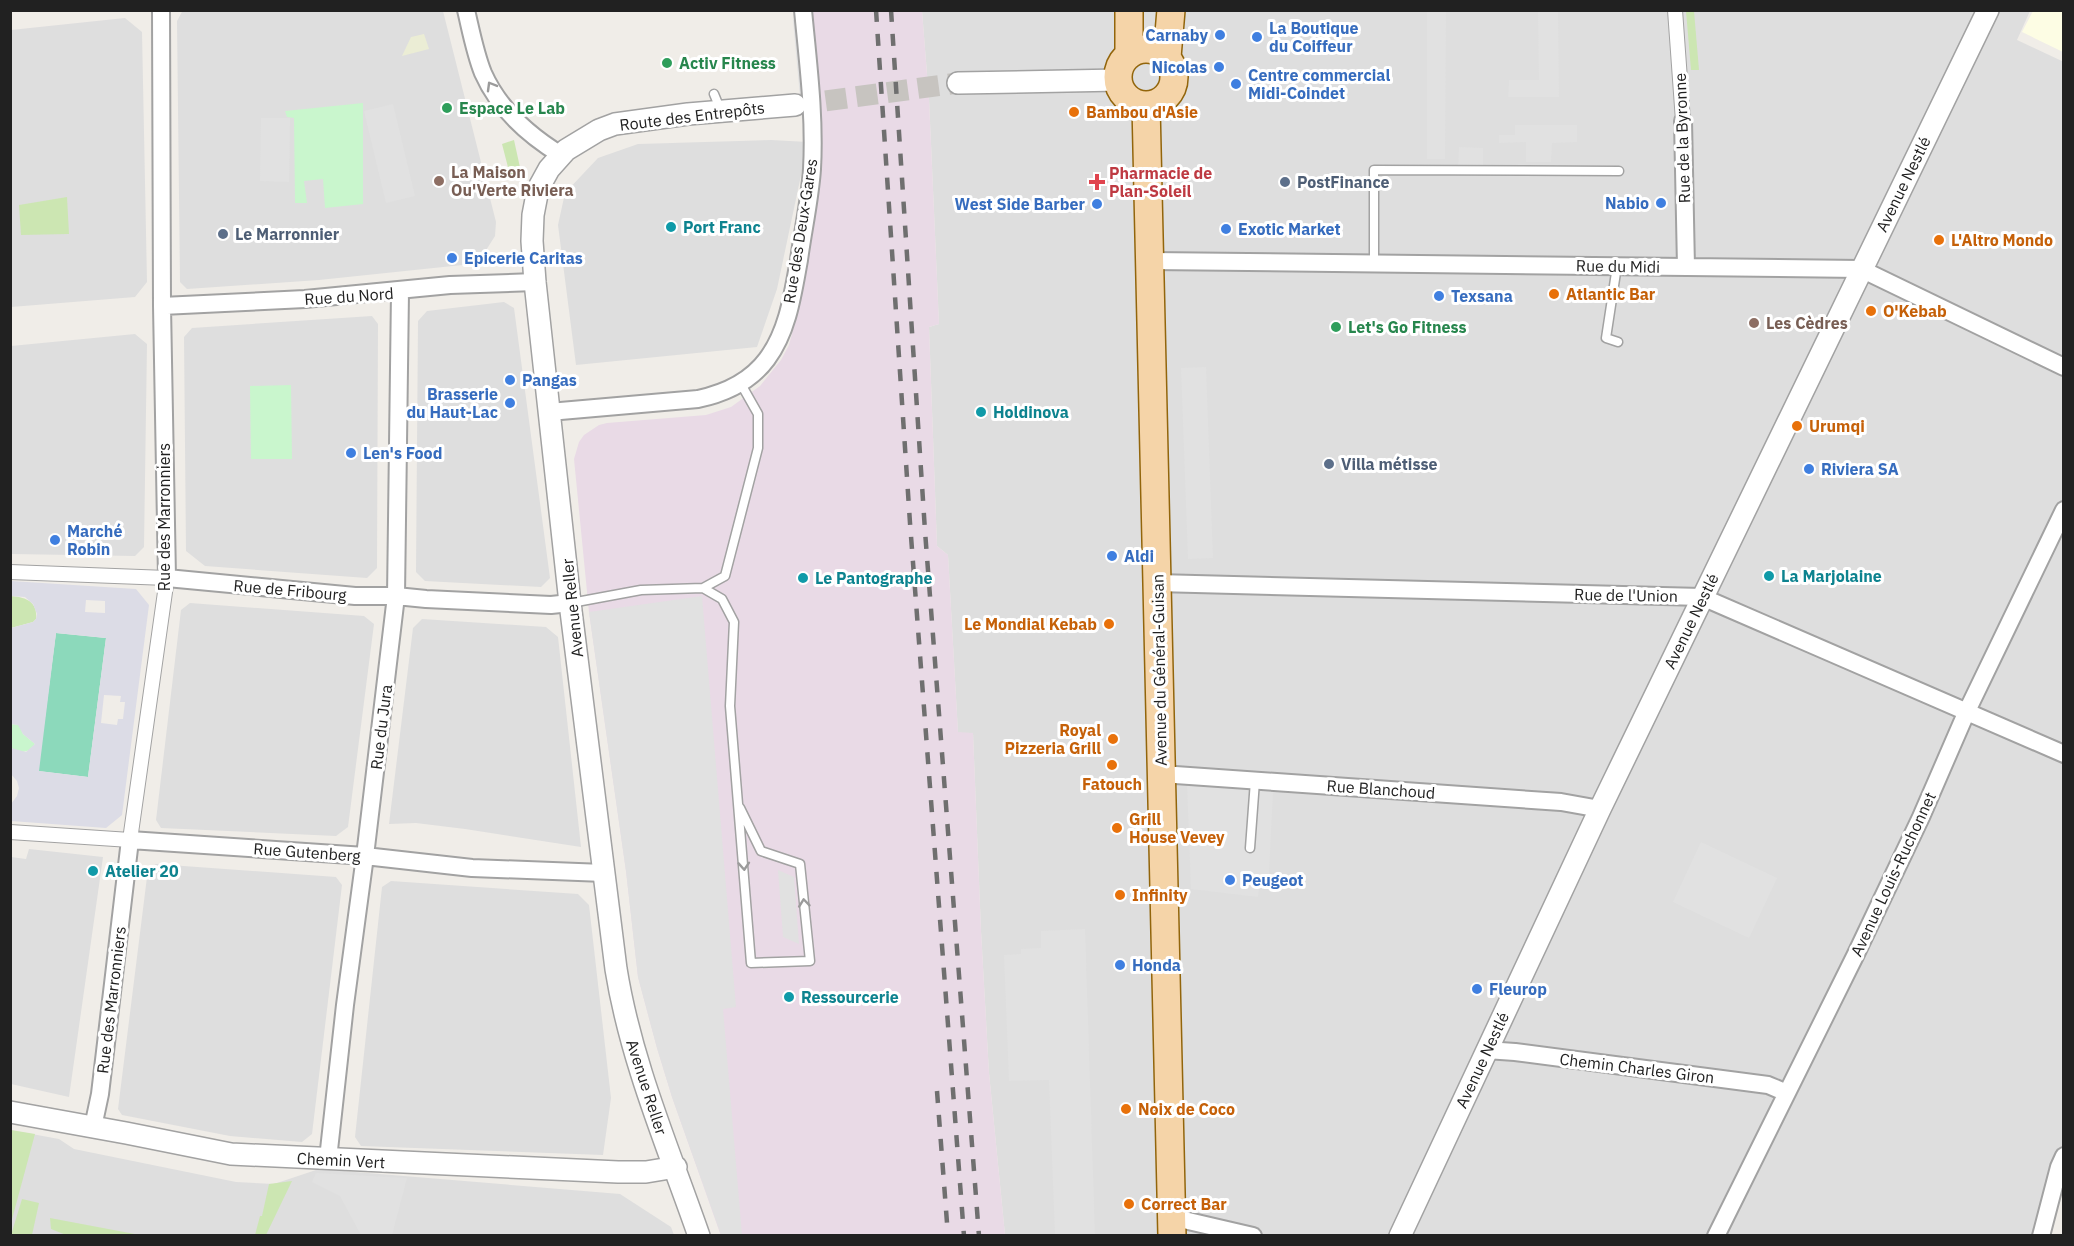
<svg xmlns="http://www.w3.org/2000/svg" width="2074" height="1246" viewBox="0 0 2074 1246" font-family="'IBM Plex Sans',sans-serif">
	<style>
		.residential { fill: #dedede }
		.industrial { fill: #e9dae6 }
		.education { fill: #fdfde4 }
		.farmland { fill: #ebedd5 }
		.grass { fill: #cce6b2 }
		.park { fill: #c9f6cd }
		.pitch { fill: #8cd9bb }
		.parking { fill: #e1e1e1 }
		.plaza { fill: #dcdce6; fill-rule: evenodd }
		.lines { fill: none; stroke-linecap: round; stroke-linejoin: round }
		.tertiary-tunnel { stroke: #c7c4c0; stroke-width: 21; stroke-dasharray: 21 10; stroke-linecap: butt }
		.service-casing { stroke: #a2a2a2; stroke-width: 11 }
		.pedestrian-casing { stroke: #a2a2a2; stroke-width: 16 }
		.minor-casing { stroke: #a2a2a2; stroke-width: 20 }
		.tertiary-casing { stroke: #a2a2a2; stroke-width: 24 }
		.primary-casing { stroke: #92650b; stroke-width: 30 }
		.service { stroke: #fff; stroke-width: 8 }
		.pedestrian { stroke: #fff; stroke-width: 14 }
		.minor { stroke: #fff; stroke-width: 16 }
		.tertiary { stroke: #fff; stroke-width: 21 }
		.primary { stroke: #f5d4a8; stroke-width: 27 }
		.rail { stroke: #6f6f6f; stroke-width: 4.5; stroke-dasharray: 12 12; stroke-linecap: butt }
		.oneway { stroke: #9b9b9b }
		.shop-dot { fill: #3f7fe0; stroke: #fff; stroke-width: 2 }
		.leisure-dot { fill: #2e9e5b; stroke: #fff; stroke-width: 2 }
		.food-dot { fill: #e8710a; stroke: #fff; stroke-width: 2 }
		.education-dot { fill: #8d6e63; stroke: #fff; stroke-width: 2 }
		.health-dot { fill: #e0444e; stroke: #fff; stroke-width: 2 }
		.service-dot { fill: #5c6f8a; stroke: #fff; stroke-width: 2 }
		.culture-dot { fill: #0f9aa8; stroke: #fff; stroke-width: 2 }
		.labels { text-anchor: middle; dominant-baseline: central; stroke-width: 6; stroke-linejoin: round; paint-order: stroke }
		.shop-label { font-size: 16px; font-weight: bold; fill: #366cbe; stroke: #fff; text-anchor: start }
		.leisure-label { font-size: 16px; font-weight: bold; fill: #27864d; stroke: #fff; text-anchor: start }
		.food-label { font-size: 16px; font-weight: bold; fill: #c56008; stroke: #fff; text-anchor: start }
		.street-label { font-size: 16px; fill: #212121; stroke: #fff }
		.education-label { font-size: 16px; font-weight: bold; fill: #785e54; stroke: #fff; text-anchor: start }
		.health-label { font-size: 16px; font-weight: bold; fill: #be3a42; stroke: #fff; text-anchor: start }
		.service-label { font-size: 16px; font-weight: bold; fill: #4e5e75; stroke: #fff; text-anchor: start }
		.culture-label { font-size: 16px; font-weight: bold; fill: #0d838f; stroke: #fff; text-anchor: start }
	</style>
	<rect width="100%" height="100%" fill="#f0ede8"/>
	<!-- residential -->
	<path class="residential" d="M 183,10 L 443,11 L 496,222 L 495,236 L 483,255 L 472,264 L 319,280 L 187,289 L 180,282 L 177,21 Z
		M 922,11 L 2030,11 L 2017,40 L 2064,62 L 2064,1156 L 2041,1235 L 1005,1235 L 989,1073 L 981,931 L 973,733 L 958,733 L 948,555 L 937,546 L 929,327 L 939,324 L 929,99 Z
		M 125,18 L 142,32 L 147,282 L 135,297 L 11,307 L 11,30 Z
		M 771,140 L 808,142 L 777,289 L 757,347 L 576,365 L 558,225 L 565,193 L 598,158 L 638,144 Z
		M 504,302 L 514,308 L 550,578 L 541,587 L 425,581 L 416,572 L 418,321 L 427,311 Z
		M 372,316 L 378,324 L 377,568 L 367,578 L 205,566 L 186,551 L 184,337 L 192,328 Z
		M 135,334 L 147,344 L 144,547 L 135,556 L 11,554 L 11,346 Z
		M 190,603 L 364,616 L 374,624 L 348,827 L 336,836 L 161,828 L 156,820 L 181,610 Z
		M 422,619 L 546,627 L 558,637 L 581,847 L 465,829 L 416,823 L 389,824 L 413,628 Z
		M 29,849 L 103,857 L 69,1097 L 11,1084 L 11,857 L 26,859 Z
		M 156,864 L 336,877 L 342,885 L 312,1134 L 302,1142 L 230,1136 L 122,1115 L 118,1109 L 148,869 Z
		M 391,881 L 578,894 L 589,905 L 611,1098 L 603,1155 L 361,1146 L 355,1137 L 382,887 Z
		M 10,1130 L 59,1139 L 74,1149 L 236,1182 L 274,1184 L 319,1169 L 620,1194 L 671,1227 L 674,1235 L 11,1235 Z"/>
	<!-- industrial -->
	<path class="industrial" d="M 811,11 L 922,11 L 929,99 L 939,324 L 929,327 L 937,546 L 948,555 L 958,732 L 973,733 L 981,931 L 989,1073 L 1005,1235 L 721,1236 L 672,1097 L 657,1048 L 638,977 L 626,871 L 589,612 L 574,459 L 579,442 L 584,435 L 599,425 L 607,423 L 706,415 L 731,407 L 760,386 L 781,360 L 789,345 L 799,307 L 818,192 L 821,149 Z"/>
	<!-- education -->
	<path class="education" d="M 2033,11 L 2063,11 L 2063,52 L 2022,32 Z"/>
	<!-- farmland -->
	<path class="farmland" d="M 424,34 L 429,49 L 402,56 L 411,37 Z"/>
	<!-- grass -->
	<path class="grass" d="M 1686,11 L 1694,11 L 1699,70 L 1691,70 Z
		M 514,140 L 521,172 L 519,174 L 510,175 L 502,144 Z
		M 67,197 L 69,234 L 21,235 L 19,205 Z
		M 10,596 C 25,597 38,601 36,619 L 33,622 L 11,628 Z
		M 11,1130 L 35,1134 L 11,1223 L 10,1130 Z
		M 292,1181 L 266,1235 L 255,1235 L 260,1216 L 262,1216 L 269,1184 Z
		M 22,1199 L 39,1203 L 32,1235 L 11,1235 Z
		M 50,1218 L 140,1235 L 66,1235 L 51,1229 Z"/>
	<!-- park -->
	<path class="park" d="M 363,103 L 363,204 L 325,208 L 323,179 L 304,181 L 307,203 L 295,203 L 294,118 L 287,117 L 285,111 Z
		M 291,385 L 292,459 L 251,459 L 250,386 Z
		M 10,724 L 19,725 L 23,734 L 35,744 C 27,754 22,753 11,748 Z"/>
	<!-- pitch -->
	<path class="pitch" d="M 56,633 L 106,638 L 88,777 L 38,771 Z"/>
	<!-- parking -->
	<path class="parking" d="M 1427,11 L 1446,11 L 1445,159 L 1427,159 Z
		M 1538,11 L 1558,11 L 1559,97 L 1508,97 L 1509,80 L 1539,80 Z
		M 799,19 L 808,119 L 802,119 L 793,20 Z
		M 393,104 L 415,196 L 386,203 L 364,111 Z
		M 261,118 L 290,118 L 289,182 L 260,181 Z
		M 1515,125 L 1577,125 L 1577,142 L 1552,143 L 1551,162 L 1526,162 L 1526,142 L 1499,143 L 1499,135 L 1515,135 Z
		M 1459,147 L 1483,148 L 1483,165 L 1509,166 L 1508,174 L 1458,173 Z
		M 1206,367 L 1213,558 L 1188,559 L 1181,368 Z
		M 702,596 L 736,1007 L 723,1009 L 742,1235 L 721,1235 L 672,1097 L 657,1048 L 638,977 L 626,871 L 589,612 Z
		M 1187,784 L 1273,791 L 1269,874 L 1261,874 L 1258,897 L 1191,889 Z
		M 1701,842 L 1777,878 L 1749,938 L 1673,902 Z
		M 778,870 L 794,877 L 799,944 L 783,937 Z
		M 1085,929 L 1095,1235 L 1055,1235 L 1049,1080 L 1009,1081 L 1004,955 L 1021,954 L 1021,949 L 1041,948 L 1041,931 Z
		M 316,1173 L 407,1178 L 392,1235 L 361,1235 L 340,1196 L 312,1182 Z"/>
	<!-- plaza -->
	<path class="plaza" d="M 11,581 L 136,589 L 149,605 L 122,815 L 106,828 L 11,821 L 11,804 L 17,796 L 19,788 L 17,781 L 11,774 L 11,748 L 26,752 L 35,744 L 23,734 L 18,725 L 11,724 L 11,628 L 33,622 L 36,619 L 37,614 L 33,604 L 25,597 L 11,596 ZM 86,600 L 105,601 L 105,613 L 85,612 ZM 56,633 L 106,638 L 88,777 L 39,771 ZM 104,695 L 121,696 L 120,702 L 125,702 L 123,719 L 118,719 L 117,725 L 101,723 Z"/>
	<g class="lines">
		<!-- tertiary-tunnel -->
		<path class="tertiary-tunnel" d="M 795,105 L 958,83"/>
		<!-- service casing -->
		<g class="service-casing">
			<path id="service" d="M 714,94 L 721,111
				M 1374,263 L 1374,170 L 1619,171
				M 1617,266 L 1606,338 L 1618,342
				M 703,588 L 725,576 L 758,448 L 758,414 L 741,384
				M 571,603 L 641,590 L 703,588 L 722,599 L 734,622 L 730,706 L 751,963 L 810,961 L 800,864 L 761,851 L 740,808
				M 1250,848 L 1255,781"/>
		</g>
		<!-- pedestrian casing -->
		<g class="pedestrian-casing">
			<path id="pedestrian" d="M 1675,10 L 1683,121
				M 10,572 L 167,578 L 130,840 L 10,832"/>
		</g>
		<!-- minor casing -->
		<g class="minor-casing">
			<path id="minor" d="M 161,10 L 162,306 L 167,578 L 355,596 L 396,596 L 426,599 L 551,605 L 570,603
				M 466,10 C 471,31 475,53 483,73 C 499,109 528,135 561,155
				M 1683,121 L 1686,267
				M 1150,261 L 1861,269 L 2064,367
				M 162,306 L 305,299 L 450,285 L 535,282
				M 549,412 L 698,399 C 726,393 750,382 767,359 C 788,331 793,293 799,260 C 803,230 810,199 812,169 C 815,116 808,63 803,10
				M 1157,583 L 1702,597 L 2064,754
				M 1161,774 L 1561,802 L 1600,809
				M 1486,1050 L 1515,1052 L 1768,1085 L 1787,1093
				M 93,1127 L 100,1094 L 130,840 L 365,856 L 472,868 L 604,873
				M 328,1159 L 345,1005 L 365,856 L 396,596 L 400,292
				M 1171,1217 L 1253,1236
				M 1716,1236 L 1855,956 L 1921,817 L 1967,711 L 2064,510
				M 2041,1236 L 2059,1167 L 2064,1156"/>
		</g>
		<!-- tertiary casing -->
		<g class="tertiary-casing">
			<path id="tertiary" d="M 958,83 L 1119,80
				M 10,1112 L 126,1133 L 231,1154 L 618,1172 L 646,1172 L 676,1167
				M 699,1236 C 668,1147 631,1062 616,969 L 570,603 L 535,282 L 532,241 L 533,215 L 538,189 L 549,169 L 566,150 L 599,130 L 615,124 L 688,114 L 795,105
				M 1400,1236 L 1600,809 L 1988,10"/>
		</g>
		<!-- primary casing -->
		<g class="primary-casing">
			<path id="primary" d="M 1129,10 L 1129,55
				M1118 77a28 28 0 1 1 56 0a28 28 0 1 1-56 0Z
				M 1167,57 L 1171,10
				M 1146,105 L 1172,1236"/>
		</g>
		<!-- service -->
		<use href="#service" class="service"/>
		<!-- pedestrian -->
		<use href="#pedestrian" class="pedestrian"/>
		<!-- minor -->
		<use href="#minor" class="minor"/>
		<!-- tertiary -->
		<use href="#tertiary" class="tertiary"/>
		<!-- primary -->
		<use href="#primary" class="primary"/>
		<!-- rail -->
		<path class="rail" d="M 876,10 L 910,523 L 964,1236
			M 891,10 L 925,531 L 979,1236
			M 937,1091 L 948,1236"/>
	</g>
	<!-- one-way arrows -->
	<defs><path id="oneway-chevron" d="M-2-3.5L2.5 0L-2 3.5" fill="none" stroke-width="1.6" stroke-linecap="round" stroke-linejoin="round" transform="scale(1.5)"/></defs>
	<g class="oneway">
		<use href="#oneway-chevron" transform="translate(491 86) rotate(-120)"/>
		<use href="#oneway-chevron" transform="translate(744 866) rotate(86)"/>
		<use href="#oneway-chevron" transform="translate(804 903) rotate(-96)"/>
	</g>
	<!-- markers -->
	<g class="shop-dot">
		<circle cx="1220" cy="35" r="6"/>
		<circle cx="1257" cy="37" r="6"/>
		<circle cx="1219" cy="67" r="6"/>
		<circle cx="1236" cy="84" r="6"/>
		<circle cx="1661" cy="203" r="6"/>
		<circle cx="1097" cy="204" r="6"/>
		<circle cx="1226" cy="229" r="6"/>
		<circle cx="452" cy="258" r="6"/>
		<circle cx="1439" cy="296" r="6"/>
		<circle cx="510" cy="380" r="6"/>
		<circle cx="510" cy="403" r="6"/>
		<circle cx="351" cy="453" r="6"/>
		<circle cx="1809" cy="469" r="6"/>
		<circle cx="55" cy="540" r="6"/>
		<circle cx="1112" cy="556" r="6"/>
		<circle cx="1230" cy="880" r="6"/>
		<circle cx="1120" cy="965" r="6"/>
		<circle cx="1477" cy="989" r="6"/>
	</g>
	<g class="leisure-dot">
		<circle cx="667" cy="63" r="6"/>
		<circle cx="447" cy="108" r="6"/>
		<circle cx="1336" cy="327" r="6"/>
	</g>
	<g class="food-dot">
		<circle cx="1074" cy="112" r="6"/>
		<circle cx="1939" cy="240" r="6"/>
		<circle cx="1554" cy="294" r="6"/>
		<circle cx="1871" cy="311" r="6"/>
		<circle cx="1797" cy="426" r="6"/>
		<circle cx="1109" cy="624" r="6"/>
		<circle cx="1113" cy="739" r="6"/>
		<circle cx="1112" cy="765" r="6"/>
		<circle cx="1117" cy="828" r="6"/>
		<circle cx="1120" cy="895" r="6"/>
		<circle cx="1126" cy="1109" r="6"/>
		<circle cx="1129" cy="1204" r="6"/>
	</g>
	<g class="education-dot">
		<circle cx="439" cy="181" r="6"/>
		<circle cx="1754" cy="323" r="6"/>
	</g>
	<path class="health-dot" d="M1094 173h6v6h6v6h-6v6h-6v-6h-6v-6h6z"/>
	<g class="service-dot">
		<circle cx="1285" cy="182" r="6"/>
		<circle cx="223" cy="234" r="6"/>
		<circle cx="1329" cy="464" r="6"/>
	</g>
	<g class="culture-dot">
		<circle cx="671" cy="227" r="6"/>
		<circle cx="981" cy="412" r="6"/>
		<circle cx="1769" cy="576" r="6"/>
		<circle cx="803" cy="578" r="6"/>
		<circle cx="93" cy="871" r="6"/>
		<circle cx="789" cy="997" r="6"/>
	</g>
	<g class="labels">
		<!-- shop labels -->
		<g class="shop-label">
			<text x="1269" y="28">La Boutique<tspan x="1269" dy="18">du Coiffeur</tspan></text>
			<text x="1208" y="35" text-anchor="end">Carnaby</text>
			<text x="1207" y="67" text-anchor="end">Nicolas</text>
			<text x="1248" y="75">Centre commercial<tspan x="1248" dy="18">Midi-Coindet</tspan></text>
			<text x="1649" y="203" text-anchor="end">Nabio</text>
			<text x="1085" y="204" text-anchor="end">West Side Barber</text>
			<text x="1238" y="229">Exotic Market</text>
			<text x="464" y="258">Epicerie Caritas</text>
			<text x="1451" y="296">Texsana</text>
			<text x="522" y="380">Pangas</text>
			<text x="498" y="394" text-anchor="end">Brasserie<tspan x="498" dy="18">du Haut-Lac</tspan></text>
			<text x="363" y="453">Len's Food</text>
			<text x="1821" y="469">Riviera SA</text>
			<text x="67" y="531">Marché<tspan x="67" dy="18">Robin</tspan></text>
			<text x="1124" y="556">Aldi</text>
			<text x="1242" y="880">Peugeot</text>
			<text x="1132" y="965">Honda</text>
			<text x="1489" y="989">Fleurop</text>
		</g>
		<!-- leisure labels -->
		<g class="leisure-label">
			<text x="679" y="63">Activ Fitness</text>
			<text x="459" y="108">Espace Le Lab</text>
			<text x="1348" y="327">Let's Go Fitness</text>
		</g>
		<!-- food labels -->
		<g class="food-label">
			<text x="1086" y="112">Bambou d'Asie</text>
			<text x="1951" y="240">L'Altro Mondo</text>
			<text x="1566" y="294">Atlantic Bar</text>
			<text x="1883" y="311">O'Kebab</text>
			<text x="1809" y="426">Urumqi</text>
			<text x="1097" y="624" text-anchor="end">Le Mondial Kebab</text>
			<text x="1101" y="730" text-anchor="end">Royal<tspan x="1101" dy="18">Pizzeria Grill</tspan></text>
			<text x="1112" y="784" text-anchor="middle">Fatouch</text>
			<text x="1129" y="819">Grill<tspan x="1129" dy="18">House Vevey</tspan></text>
			<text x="1132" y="895">Infinity</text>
			<text x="1138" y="1109">Noix de Coco</text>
			<text x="1141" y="1204">Correct Bar</text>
		</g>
		<!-- street labels -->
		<g class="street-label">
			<text transform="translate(692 116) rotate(-7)">Route des Entrepôts</text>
			<text transform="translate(1682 138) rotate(-92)">Rue de la Byronne</text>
			<text transform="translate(1903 184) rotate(-64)">Avenue Nestlé</text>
			<text transform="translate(800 231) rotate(-81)">Rue des Deux-Gares</text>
			<text transform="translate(1618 266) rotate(1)">Rue du Midi</text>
			<text transform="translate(349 296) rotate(-4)">Rue du Nord</text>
			<text transform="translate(164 517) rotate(-90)">Rue des Marronniers</text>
			<text transform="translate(290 590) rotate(5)">Rue de Fribourg</text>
			<text transform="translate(1626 595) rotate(1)">Rue de l'Union</text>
			<text transform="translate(572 608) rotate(-96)">Avenue Reller</text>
			<text transform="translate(1691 621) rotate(-64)">Avenue Nestlé</text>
			<text transform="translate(1159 670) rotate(-91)">Avenue du Général-Guisan</text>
			<text transform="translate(381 727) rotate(-83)">Rue du Jura</text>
			<text transform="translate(1381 789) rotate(4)">Rue Blanchoud</text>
			<text transform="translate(307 852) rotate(4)">Rue Gutenberg</text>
			<text transform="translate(1893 874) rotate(-65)">Avenue Louis-Ruchonnet</text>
			<text transform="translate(111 1000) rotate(-83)">Rue des Marronniers</text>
			<text transform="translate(1482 1060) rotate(-65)">Avenue Nestlé</text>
			<text transform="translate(1637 1068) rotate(7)">Chemin Charles Giron</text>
			<text transform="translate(647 1087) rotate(72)">Avenue Reller</text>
			<text transform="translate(341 1160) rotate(3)">Chemin Vert</text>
		</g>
		<!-- education labels -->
		<g class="education-label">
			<text x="451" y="172">La Maison<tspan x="451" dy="18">Ou'Verte Riviera</tspan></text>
			<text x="1766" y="323">Les Cèdres</text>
		</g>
		<!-- health labels -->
		<g class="health-label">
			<text x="1109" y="173">Pharmacie de<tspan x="1109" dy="18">Plan-Soleil</tspan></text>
		</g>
		<!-- service labels -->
		<g class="service-label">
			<text x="1297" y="182">PostFinance</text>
			<text x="235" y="234">Le Marronnier</text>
			<text x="1341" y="464">Villa métisse</text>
		</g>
		<!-- culture labels -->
		<g class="culture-label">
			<text x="683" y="227">Port Franc</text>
			<text x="993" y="412">Holdinova</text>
			<text x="1781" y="576">La Marjolaine</text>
			<text x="815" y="578">Le Pantographe</text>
			<text x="105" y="871">Atelier 20</text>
			<text x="801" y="997">Ressourcerie</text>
		</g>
	</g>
	<!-- border -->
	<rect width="2074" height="1246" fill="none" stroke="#212121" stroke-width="24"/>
</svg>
